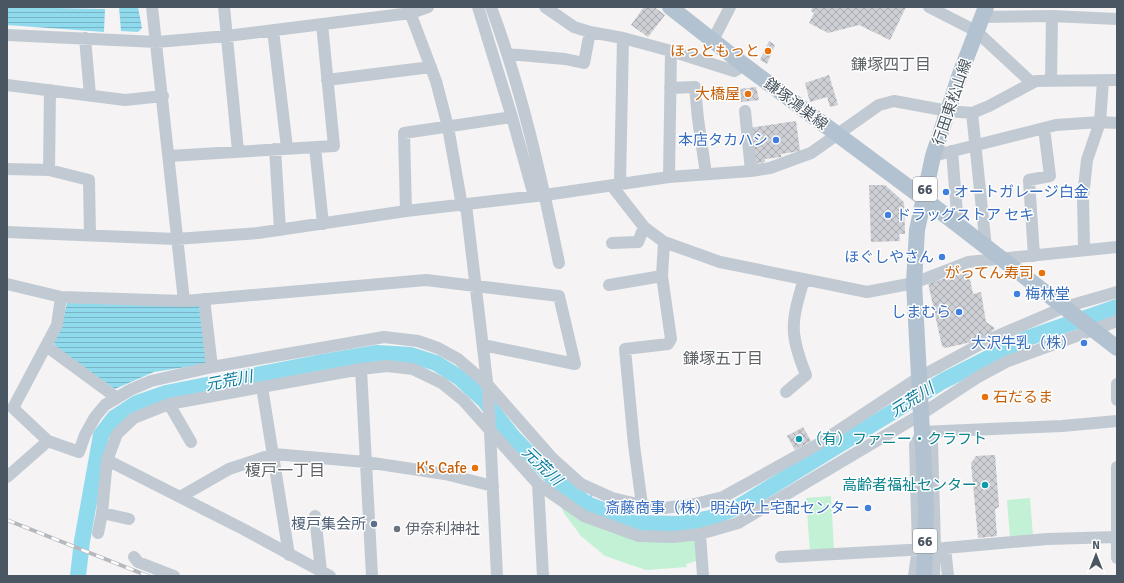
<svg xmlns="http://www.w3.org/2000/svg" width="1124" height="583" viewBox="0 0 1124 583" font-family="Signika,'Noto Sans JP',sans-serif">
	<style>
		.green { fill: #c3f1d5 }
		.water { fill: url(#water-rules) }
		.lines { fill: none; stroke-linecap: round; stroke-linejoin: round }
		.stream { stroke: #90daee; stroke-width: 2.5 }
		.river { stroke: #90daee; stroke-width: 16 }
		.building { fill: url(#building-cross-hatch) }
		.minor { stroke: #c1cad2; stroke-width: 12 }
		.major { stroke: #b3c2d1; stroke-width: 16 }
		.rail-casing { stroke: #b5b8bd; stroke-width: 4 }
		.rail { stroke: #fff; stroke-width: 2.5; stroke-dasharray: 8; stroke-linecap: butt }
		.major-bridge { stroke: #b3c2d1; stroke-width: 16 }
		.food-dot { fill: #e8710a; stroke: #fff; stroke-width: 1.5 }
		.shop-dot { fill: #3f7fe0; stroke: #fff; stroke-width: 1.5 }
		.culture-dot { fill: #0f9aa8; stroke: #fff; stroke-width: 1.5 }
		.service-dot { fill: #5c6f8a; stroke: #fff; stroke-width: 1.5 }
		.worship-dot { fill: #6b7280; stroke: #fff; stroke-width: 1.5 }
		.labels { text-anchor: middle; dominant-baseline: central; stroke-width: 3; stroke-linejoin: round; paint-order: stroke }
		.shield { fill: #fff; stroke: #808990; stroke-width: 1 }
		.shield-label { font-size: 14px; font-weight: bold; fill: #4a5661 }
		.food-label { font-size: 15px; fill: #c56008; stroke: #fff; text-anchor: end }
		.street-label { font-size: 15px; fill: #4a5661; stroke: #fff }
		.shop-label { font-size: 15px; fill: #366cbe; stroke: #fff; text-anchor: end }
		.culture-label { font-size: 15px; fill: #0d838f; stroke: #fff; text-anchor: start }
		.service-label { font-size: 15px; fill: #4e5e75; stroke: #fff; text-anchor: end }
		.worship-label { font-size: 15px; fill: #5b616d; stroke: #fff; text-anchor: start }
		.neighbourhood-label { font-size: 16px; fill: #5f6368; stroke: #fff }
		.water-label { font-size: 16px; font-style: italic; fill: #0c7c9b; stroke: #fff }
	</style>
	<defs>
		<pattern id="water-rules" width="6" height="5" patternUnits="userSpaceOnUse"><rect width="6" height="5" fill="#90daee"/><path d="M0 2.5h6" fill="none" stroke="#78b4c4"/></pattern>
		<pattern id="building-cross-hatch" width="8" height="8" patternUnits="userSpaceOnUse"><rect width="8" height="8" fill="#cdcfd5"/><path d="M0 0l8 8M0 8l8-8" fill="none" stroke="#a8abb0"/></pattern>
	</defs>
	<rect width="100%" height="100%" fill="#f5f3f3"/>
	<!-- green -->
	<path class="green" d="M 831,496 L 834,550 L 810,552 L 806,498 Z
		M 1030,498 L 1033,536 L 1010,537 L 1007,500 Z
		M 560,504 L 604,528 L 696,537 L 700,560 L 686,564 L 687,567 L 646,570 L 605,556 L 581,536 L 564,513 Z"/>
	<!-- water -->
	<path class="water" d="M 7,7 L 105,9 L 104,32 L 7,25 Z
		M 119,7 L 138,7 L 142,28 L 138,32 L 121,31 Z
		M 67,303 L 199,304 L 207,360 L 205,364 L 154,372 L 115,389 L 55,347 L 54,342 L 62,324 Z"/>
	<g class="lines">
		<!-- stream -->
		<path class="stream" d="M 587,504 L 592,494"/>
		<!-- river -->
		<path class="river" d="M 78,576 L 82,541 L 101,435 L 114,418 L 137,403 L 166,393 L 317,363 L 377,353 L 411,355 L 436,363 L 460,378 L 484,400 L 513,437 L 552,477 L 587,504 L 636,523 L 679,524 L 710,518 L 740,506 L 943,381 L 1028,338 L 1117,307"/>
	</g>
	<!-- building -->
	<path class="building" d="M 644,7 L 654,7 L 665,15 L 648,37 L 631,25 Z
		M 810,7 L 906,7 L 890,40 L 859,25 L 828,33 L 809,23 L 814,13 L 811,11 L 812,8 Z
		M 769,41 L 775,45 L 767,64 L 760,60 Z
		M 829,75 L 838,105 L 830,107 L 827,97 L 810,102 L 805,83 Z
		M 756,87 L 759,100 L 741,102 L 740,89 Z
		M 796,121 L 800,151 L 781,154 L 781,157 L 765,159 L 765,162 L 754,164 L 749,128 Z
		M 869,185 L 885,185 L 904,202 L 905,234 L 899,234 L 900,241 L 871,242 Z
		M 964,273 L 969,274 L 973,294 L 981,292 L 986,322 L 995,328 L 985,339 L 945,348 L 942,346 L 928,283 Z
		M 803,427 L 811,441 L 795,450 L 787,436 Z
		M 995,455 L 999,507 L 995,509 L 997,536 L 978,538 L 971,463 L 976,456 Z"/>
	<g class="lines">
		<!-- minor -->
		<path class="minor" d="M 152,7 L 184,301
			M 224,7 L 238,151
			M 408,7 L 436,81 L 448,127 L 462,206
			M 491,7 C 522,90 541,176 559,263
			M 545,7 L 574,27 L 590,32
			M 929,7 L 976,31 L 1032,83
			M 982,17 L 1052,16 L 1117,19
			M 273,30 L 287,148
			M 7,35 L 157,42 L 227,36 L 411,13 L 428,7
			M 85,38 L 90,95
			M 713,40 L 730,7
			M 508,54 L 565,59 L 584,63 L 590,32 L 623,38 L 671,51
			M 327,80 L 431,67
			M 1051,81 L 1052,16
			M 7,85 L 125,100 L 163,96
			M 670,88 L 695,87 L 698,119 L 706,174
			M 745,111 L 751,171
			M 972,113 L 986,248
			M 512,117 L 534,196
			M 315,147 L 323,224
			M 275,149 L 280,230
			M 952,151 L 958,226
			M 169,156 L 334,146 L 322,24
			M 933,156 L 1056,125 L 1100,122 L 1117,123
			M 7,169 L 49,170 L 89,180 L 90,235
			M 49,170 L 50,90
			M 669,177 L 671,51 L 734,71 L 744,65
			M 620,184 L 623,38
			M 612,186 L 644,227 L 664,242 L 720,262 L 867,292 L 914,283 L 968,262 L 1117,247
			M 466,205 L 488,390 L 497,576
			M 406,211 L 404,133 L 512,117 L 478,7
			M 7,232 L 176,239 L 258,233 L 406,211 L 545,195 L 669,177 L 751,171 L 770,168 L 811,153 L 879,105 L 894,101 L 948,111 L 972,113 L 989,106 L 1036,81 L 1117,80
			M 612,243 L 638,242 L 644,227
			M 1084,249 L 1083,197 L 1087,160 L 1100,122 L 1103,81
			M 1034,256 L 1029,180 L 1050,176 L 1044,128
			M 7,284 L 61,297 L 184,301 L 426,280 L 559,296 L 575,364 L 483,345
			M 609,285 L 662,276
			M 61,297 L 57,325 L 13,408 L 48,441 L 79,452 L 85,435 L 95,417 L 105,405 L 130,390 L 151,381 L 212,367 L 384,337 L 418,341 L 438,348 L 458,359 L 487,384 L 552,458 L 581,484 L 612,498 L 642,505 L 664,508 L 695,504 L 723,497 L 815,446 L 918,378 L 988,340 L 1065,307 L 1117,292
			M 204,299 L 212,367
			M 46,346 L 117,398
			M 361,369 L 372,576
			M 1117,384 L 1117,400
			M 262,387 L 289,555
			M 786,392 L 806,375 C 789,332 791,323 804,279
			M 169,404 L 191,442
			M 921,432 L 1062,426 L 1117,421
			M 107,460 L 102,513 L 129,519
			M 1117,467 L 1117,558
			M 7,477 L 48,441
			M 538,484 L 543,576
			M 180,497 L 229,469 L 274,454 L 366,462 L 445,474 L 493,486
			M 642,505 L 634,445 L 625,349 L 668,344 L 671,339 L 662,276 L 664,242
			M 315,516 L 321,571
			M 98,533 L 102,513
			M 700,534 L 703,576
			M 945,548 L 948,576
			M 134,557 L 138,562 L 174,576
			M 781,557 L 945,548 L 1047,539 L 1117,537
			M 330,576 L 245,530 L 107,460 L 117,434 L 134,418 L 169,404 L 361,369 L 387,366 L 413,369 L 442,383 L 463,400 L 538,484 L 584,516 L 639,536 L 673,537 L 700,534 L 738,523 L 920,415 L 978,377 L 1008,361 L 1117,321
			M 914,576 L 918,549 L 915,445 L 921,434 L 932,441 L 935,547 L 934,576"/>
		<!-- major -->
		<path class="major" d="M 670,7 L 744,65 L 923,198 L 1117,348
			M 926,507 L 914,283 L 917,230 L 933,156 L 960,74 L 986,7"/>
		<!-- rail casing -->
		<g class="rail-casing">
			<path id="rail" d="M 7,520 L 148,576"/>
		</g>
		<!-- rail -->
		<use href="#rail" class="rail"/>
		<!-- major-bridge -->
		<path class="major-bridge" d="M 924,576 L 926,507"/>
	</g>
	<!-- markers -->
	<g class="food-dot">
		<circle cx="768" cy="51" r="4"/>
		<circle cx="748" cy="94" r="4"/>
		<circle cx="1042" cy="273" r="4"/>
		<circle cx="985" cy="397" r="4"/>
		<circle cx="475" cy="468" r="4"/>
	</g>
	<g class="shop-dot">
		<circle cx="776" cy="140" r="4"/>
		<circle cx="946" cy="192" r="4"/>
		<circle cx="888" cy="215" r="4"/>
		<circle cx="942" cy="257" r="4"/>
		<circle cx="1017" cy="294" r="4"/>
		<circle cx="959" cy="312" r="4"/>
		<circle cx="1084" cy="343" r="4"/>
		<circle cx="868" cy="508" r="4"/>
	</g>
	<g class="culture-dot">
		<circle cx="799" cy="439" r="4"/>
		<circle cx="985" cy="485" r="4"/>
	</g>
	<circle class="service-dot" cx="374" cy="524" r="4"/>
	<circle class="worship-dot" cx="397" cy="529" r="4"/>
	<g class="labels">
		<!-- shield labels -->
		<g class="shield">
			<rect x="913" y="177" width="24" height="24" rx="3"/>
			<rect x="913" y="529" width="24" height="24" rx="3"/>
		</g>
		<g class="shield-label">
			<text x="925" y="189">66</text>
			<text x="925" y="541">66</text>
		</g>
		<!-- food labels -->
		<g class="food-label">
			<text x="760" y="51">ほっともっと</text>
			<text x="740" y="94">大橋屋</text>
			<text x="1034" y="273">がってん寿司</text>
			<text x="993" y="397" text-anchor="start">石だるま</text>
			<text x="467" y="468">K's Cafe</text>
		</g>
		<!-- street labels -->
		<g class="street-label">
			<text transform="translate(952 102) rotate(-71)">行田東松山線</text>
			<text transform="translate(796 104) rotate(37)">鎌塚鴻巣線</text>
		</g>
		<!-- shop labels -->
		<g class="shop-label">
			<text x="768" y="140">本店タカハシ</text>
			<text x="954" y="192" text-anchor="start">オートガレージ白金</text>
			<text x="896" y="215" text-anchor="start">ドラッグストア セキ</text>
			<text x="934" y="257">ほぐしやさん</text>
			<text x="1025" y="294" text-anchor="start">梅林堂</text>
			<text x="951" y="312">しまむら</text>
			<text x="1076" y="343">大沢牛乳（株）</text>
			<text x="860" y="508">斎藤商事（株）明治吹上宅配センター</text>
		</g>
		<!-- culture labels -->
		<g class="culture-label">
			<text x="807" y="439">（有）ファニー・クラフト</text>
			<text x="977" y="485" text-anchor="end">高齢者福祉センター</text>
		</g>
		<!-- service labels -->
		<g class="service-label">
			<text x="366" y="524">榎戸集会所</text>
		</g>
		<!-- worship labels -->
		<g class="worship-label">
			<text x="405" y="529">伊奈利神社</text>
		</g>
		<!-- neighbourhood labels -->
		<g class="neighbourhood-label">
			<text x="891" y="65">鎌塚四丁目</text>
			<text x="723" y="359">鎌塚五丁目</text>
			<text x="285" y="471">榎戸一丁目</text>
		</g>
		<!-- water labels -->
		<g class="water-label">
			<text transform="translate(229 381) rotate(-11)">元荒川</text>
			<text transform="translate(912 400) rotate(-32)">元荒川</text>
			<text transform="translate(542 466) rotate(44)">元荒川</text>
		</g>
	</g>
	<!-- border -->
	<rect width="1124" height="583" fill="none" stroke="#4a5661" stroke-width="16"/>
	<!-- north arrow -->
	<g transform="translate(1096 555)" stroke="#ffffff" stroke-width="3" paint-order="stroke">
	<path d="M0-3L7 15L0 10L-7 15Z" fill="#4a5661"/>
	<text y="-6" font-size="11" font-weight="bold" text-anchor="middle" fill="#4a5661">N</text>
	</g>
</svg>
